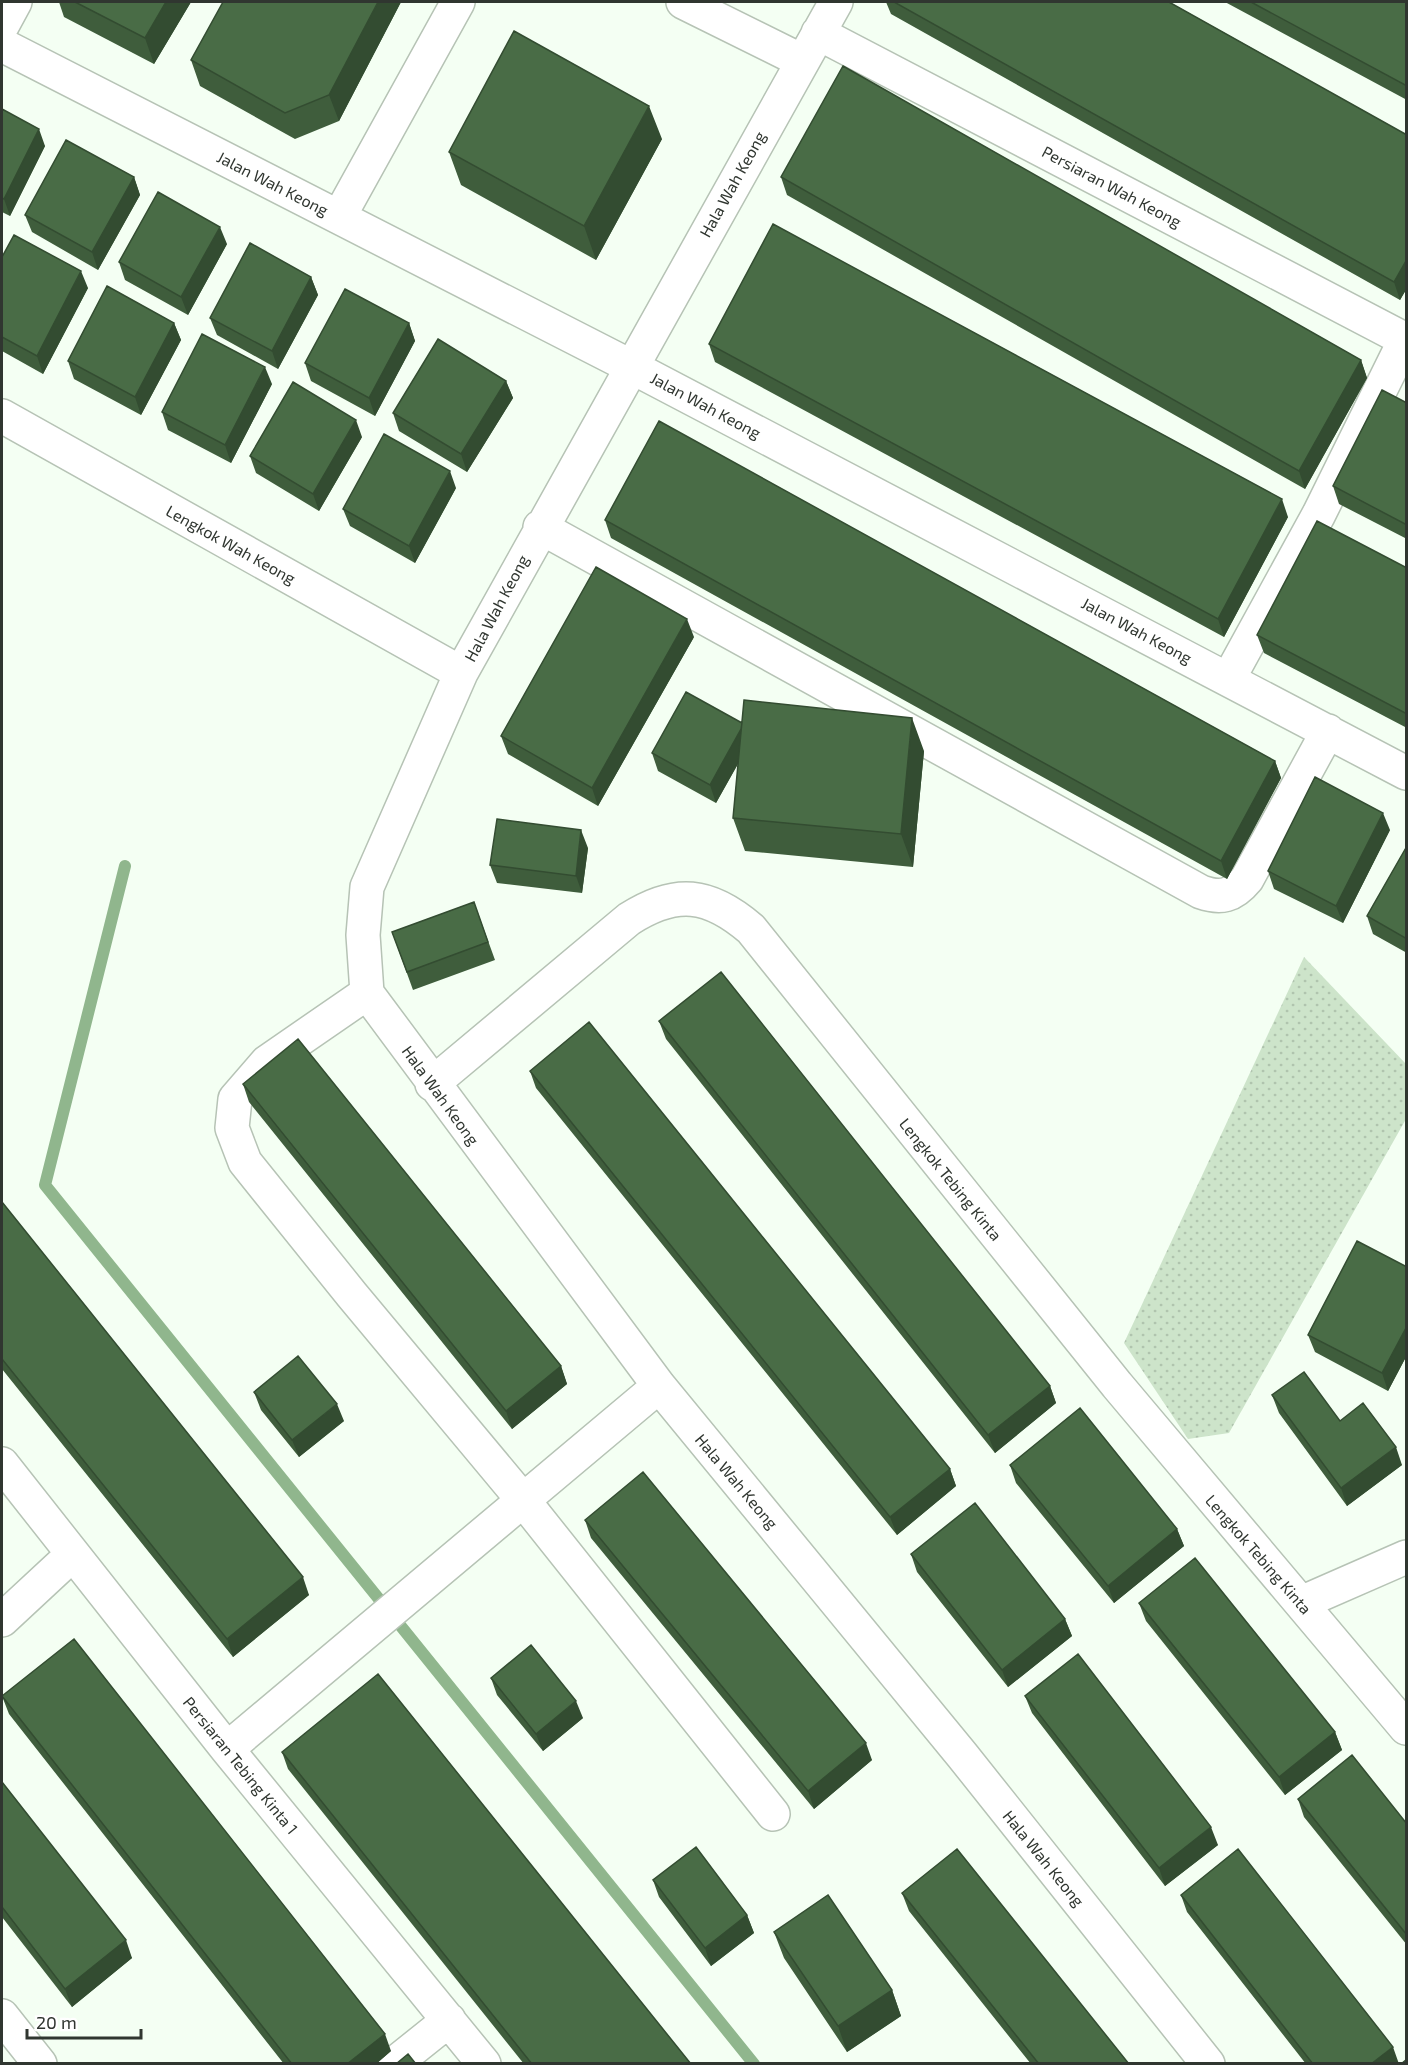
<svg xmlns="http://www.w3.org/2000/svg" width="1408" height="2065" viewBox="0 0 1408 2065" font-family="'Exo 2',sans-serif">
	<style>
		.grass { fill: url(#grass-dots) }
		.lines { fill: none; stroke-linecap: round; stroke-linejoin: round }
		.stream { stroke: #90b68d; stroke-width: 12 }
		.street-casing { stroke: #b6c3b5; stroke-width: 36 }
		.street { stroke: #fff; stroke-width: 33 }
		.wall { fill: #3f5d3c }
		.shaded-wall { fill: #334c31 }
		.building { fill: #496c46; stroke: #334c31; stroke-width: 1.5 }
		.labels { text-anchor: middle; dominant-baseline: central; stroke-width: 6; stroke-linejoin: round; paint-order: stroke }
		.street-label { font-size: 16px; fill: #303630; stroke: #fff }
	</style>
	<defs>
		<pattern id="grass-dots" width="8" height="8" patternUnits="userSpaceOnUse" patternTransform="scale(1.5)"><rect width="8" height="8" fill="#cde4ca"/><path d="M2 2h.1M6 6h.1" fill="none" stroke="#b0c4ae" stroke-width="1.8" stroke-linecap="round"/></pattern>
	</defs>
	<rect width="100%" height="100%" fill="#f4fff3"/>
	<!-- grass -->
	<path class="grass" d="M 1304,957 L 1406,1064 L 1406,1119 L 1229,1433 L 1188,1439 L 1124,1343 Z"/>
	<g class="lines">
		<!-- stream -->
		<path class="stream" d="M 125,866 L 45,1185 L 754,2064"/>
		<!-- street casing -->
		<g class="street-casing">
			<path id="street" d="M 683,2 L 802,61
				M 836,2 L 461,673 L 367,887 L 363,935 L 367,993 L 659,1386 L 962,1755 L 1208,2064
				M 2,26 L 15,2
				M 818,33 L 1406,340
				M 2,45 L 630,366 L 1406,773
				M 339,217 L 458,2
				M 2,416 L 461,673
				M 540,527 L 1201,892 C 1221,899 1233,896 1247,879 L 1328,731
				M 1229,678 L 1319,514 L 1406,338
				M 367,993 L 267,1062 L 235,1099 L 232,1128 L 245,1162 L 352,1295 L 523,1500 L 773,1814
				M 432,1084 L 629,919 C 676,889 709,893 751,929 L 1117,1385 L 1406,1728
				M 2,1464 L 227,1749 L 484,2064
				M 1301,1603 L 1406,1557
				M 2,1620 L 73,1554
				M 227,1749 L 659,1386
				M 2,2016 L 40,2064
				M 394,2064 L 449,2020"/>
		</g>
		<!-- street -->
		<use href="#street" class="street"/>
	</g>
	<!-- wall -->
	<path class="wall" d="M 59,2 L 191,2 L 154,64 L 64,17 Z
		M 401,2 L 339,121 L 295,139 L 200,86 L 191,60 Z
		M 886,2 L 1169,2 L 1407,135 L 1407,288 L 1400,300 L 891,14 Z
		M 1225,2 L 1407,2 L 1407,100 Z
		M 2,109 L 45,146 L 10,216 L 2,212 Z
		M 662,139 L 596,260 L 461,185 L 449,152 Z
		M 134,177 L 140,195 L 98,270 L 32,232 L 25,215 Z
		M 781,177 L 1361,360 L 1367,378 L 1305,489 L 787,195 Z
		M 227,244 L 188,315 L 125,280 L 119,262 Z
		M 2,257 L 88,288 L 43,374 L 2,351 Z
		M 311,277 L 318,295 L 278,369 L 217,335 L 210,318 Z
		M 174,323 L 181,340 L 141,415 L 74,379 L 68,361 Z
		M 409,323 L 415,341 L 375,416 L 311,381 L 305,363 Z
		M 709,344 L 1288,517 L 1224,637 L 715,362 Z
		M 506,381 L 513,398 L 467,472 L 399,431 L 393,413 Z
		M 272,384 L 231,463 L 168,430 L 162,412 Z
		M 1407,403 L 1407,539 L 1339,504 L 1333,486 Z
		M 362,437 L 319,511 L 256,473 L 250,456 Z
		M 456,488 L 415,563 L 350,526 L 343,509 Z
		M 605,520 L 1275,761 L 1281,778 L 1227,879 L 611,538 Z
		M 1407,568 L 1407,728 L 1264,653 L 1257,635 Z
		M 694,637 L 598,806 L 508,754 L 501,736 Z
		M 742,723 L 924,751 L 913,867 L 745,851 L 733,818 L 738,764 L 716,803 L 658,771 L 652,753 Z
		M 1390,830 L 1343,923 L 1274,889 L 1268,871 Z
		M 1407,846 L 1407,953 L 1373,934 L 1367,916 Z
		M 588,848 L 582,893 L 497,883 L 490,865 Z
		M 474,902 L 495,960 L 413,990 L 392,932 Z
		M 659,1021 L 1050,1386 L 1056,1403 L 995,1453 L 666,1039 Z
		M 530,1071 L 950,1469 L 956,1486 L 897,1535 L 536,1088 Z
		M 243,1084 L 561,1366 L 567,1384 L 512,1429 L 249,1102 Z
		M 2,1202 L 309,1595 L 233,1657 L 2,1369 Z
		M 1407,1267 L 1407,1355 L 1388,1391 L 1315,1352 L 1308,1335 Z
		M 254,1392 L 344,1421 L 299,1457 L 261,1410 Z
		M 1272,1395 L 1340,1421 L 1402,1465 L 1347,1506 L 1279,1413 Z
		M 1010,1465 L 1177,1529 L 1184,1546 L 1114,1603 L 1016,1483 Z
		M 585,1520 L 872,1760 L 814,1809 L 591,1538 Z
		M 911,1554 L 1065,1619 L 1072,1636 L 1008,1687 L 917,1572 Z
		M 1139,1603 L 1335,1732 L 1342,1750 L 1285,1795 L 1146,1621 Z
		M 491,1678 L 583,1718 L 543,1751 L 497,1695 Z
		M 2,1696 L 391,2051 L 376,2064 L 284,2064 L 9,1714 Z
		M 1025,1696 L 1218,1845 L 1165,1886 L 1032,1713 Z
		M 282,1752 L 691,2064 L 524,2064 L 288,1769 Z
		M 2,1782 L 132,1958 L 72,2007 L 2,1917 Z
		M 1298,1799 L 1407,1824 L 1407,1945 L 1304,1817 Z
		M 653,1880 L 747,1915 L 754,1933 L 711,1966 L 659,1897 Z
		M 902,1893 L 1129,2064 L 1031,2064 L 909,1911 Z
		M 1181,1895 L 1399,2064 L 1306,2064 L 1187,1912 Z
		M 774,1932 L 892,1990 L 901,2016 L 847,2052 L 784,1958 Z"/>
	<!-- shaded-wall -->
	<path class="shaded-wall" d="M 166,2 L 191,2 L 154,64 L 145,38 Z
		M 378,2 L 401,2 L 339,121 L 329,95 Z
		M 649,106 L 662,139 L 596,260 L 584,226 Z
		M 39,129 L 45,146 L 10,216 L 4,199 Z
		M 134,177 L 140,195 L 98,270 L 92,252 Z
		M 220,227 L 227,244 L 188,315 L 181,297 Z
		M 1407,259 L 1407,288 L 1400,300 L 1394,282 Z
		M 81,271 L 88,288 L 43,374 L 37,356 Z
		M 311,277 L 318,295 L 278,369 L 272,351 Z
		M 174,323 L 181,340 L 141,415 L 135,397 Z
		M 409,323 L 415,341 L 375,416 L 369,398 Z
		M 1361,360 L 1367,378 L 1305,489 L 1299,471 Z
		M 265,367 L 272,384 L 231,463 L 225,445 Z
		M 506,381 L 513,398 L 467,472 L 461,454 Z
		M 356,420 L 362,437 L 319,511 L 313,494 Z
		M 450,471 L 456,488 L 415,563 L 409,546 Z
		M 1282,499 L 1288,517 L 1224,637 L 1218,619 Z
		M 687,619 L 694,637 L 598,806 L 592,788 Z
		M 912,718 L 924,751 L 913,867 L 901,834 Z
		M 744,724 L 750,742 L 716,803 L 710,785 Z
		M 1275,761 L 1281,778 L 1227,879 L 1221,861 Z
		M 1383,813 L 1390,830 L 1343,923 L 1336,906 Z
		M 581,830 L 588,848 L 582,893 L 576,876 Z
		M 1407,1326 L 1407,1355 L 1388,1391 L 1382,1373 Z
		M 561,1366 L 567,1384 L 512,1429 L 506,1411 Z
		M 1050,1386 L 1056,1403 L 995,1453 L 988,1435 Z
		M 337,1404 L 344,1421 L 299,1457 L 292,1440 Z
		M 1396,1447 L 1402,1465 L 1347,1506 L 1341,1488 Z
		M 950,1469 L 956,1486 L 897,1535 L 890,1517 Z
		M 1177,1529 L 1184,1546 L 1114,1603 L 1108,1586 Z
		M 303,1577 L 309,1595 L 233,1657 L 227,1639 Z
		M 1065,1619 L 1072,1636 L 1008,1687 L 1002,1670 Z
		M 576,1701 L 583,1718 L 543,1751 L 536,1734 Z
		M 1335,1732 L 1342,1750 L 1285,1795 L 1279,1777 Z
		M 866,1743 L 872,1760 L 814,1809 L 808,1791 Z
		M 1211,1827 L 1218,1845 L 1165,1886 L 1159,1868 Z
		M 747,1915 L 754,1933 L 711,1966 L 705,1948 Z
		M 126,1940 L 132,1958 L 72,2007 L 65,1989 Z
		M 892,1990 L 901,2016 L 847,2052 L 838,2026 Z
		M 385,2034 L 391,2051 L 376,2064 L 347,2064 Z
		M 1393,2047 L 1399,2064 L 1371,2064 Z"/>
	<!-- building -->
	<path class="building" d="M 75,2 L 166,2 L 145,38 Z
		M 223,2 L 378,2 L 329,95 L 285,113 L 191,60 Z
		M 894,2 L 1169,2 L 1407,135 L 1407,259 L 1394,282 Z
		M 1251,2 L 1407,2 L 1407,86 Z
		M 514,31 L 649,106 L 584,226 L 449,152 Z
		M 843,66 L 1361,360 L 1299,471 L 781,177 Z
		M 2,109 L 39,129 L 4,199 L 2,198 Z
		M 66,140 L 134,177 L 92,252 L 25,215 Z
		M 158,192 L 220,227 L 181,297 L 119,262 Z
		M 773,224 L 1282,499 L 1218,619 L 709,344 Z
		M 14,235 L 81,271 L 37,356 L 2,337 L 2,257 Z
		M 250,243 L 311,277 L 272,351 L 210,318 Z
		M 107,286 L 174,323 L 135,397 L 68,361 Z
		M 345,289 L 409,323 L 369,398 L 305,363 Z
		M 202,334 L 265,367 L 225,445 L 162,412 Z
		M 438,339 L 506,381 L 461,454 L 393,413 Z
		M 293,382 L 356,420 L 313,494 L 250,456 Z
		M 1382,390 L 1407,403 L 1407,525 L 1333,486 Z
		M 659,421 L 1275,761 L 1221,861 L 605,520 Z
		M 384,434 L 450,471 L 409,546 L 343,509 Z
		M 1317,521 L 1407,568 L 1407,714 L 1257,635 Z
		M 596,567 L 687,619 L 592,788 L 501,736 Z
		M 686,692 L 742,723 L 741,729 L 710,785 L 652,753 Z
		M 744,700 L 912,718 L 901,834 L 733,818 Z
		M 1315,777 L 1383,813 L 1336,906 L 1268,871 Z
		M 497,819 L 581,830 L 576,876 L 490,865 Z
		M 1407,846 L 1407,939 L 1367,916 Z
		M 474,902 L 488,942 L 407,972 L 392,932 Z
		M 721,972 L 1050,1386 L 988,1435 L 659,1021 Z
		M 589,1022 L 950,1469 L 890,1517 L 530,1071 Z
		M 298,1039 L 561,1366 L 506,1411 L 243,1084 Z
		M 2,1202 L 303,1577 L 227,1639 L 2,1359 Z
		M 1357,1241 L 1407,1267 L 1407,1326 L 1382,1373 L 1308,1335 Z
		M 298,1356 L 337,1404 L 292,1440 L 254,1392 Z
		M 1304,1372 L 1340,1421 L 1363,1403 L 1396,1447 L 1341,1488 L 1272,1395 Z
		M 1080,1408 L 1177,1529 L 1108,1586 L 1010,1465 Z
		M 643,1472 L 866,1743 L 808,1791 L 585,1520 Z
		M 975,1503 L 1065,1619 L 1002,1670 L 911,1554 Z
		M 1195,1558 L 1335,1732 L 1279,1777 L 1139,1603 Z
		M 74,1639 L 385,2034 L 347,2064 L 292,2064 L 2,1696 Z
		M 531,1645 L 576,1701 L 536,1734 L 491,1678 Z
		M 1078,1654 L 1211,1827 L 1159,1868 L 1025,1696 Z
		M 378,1674 L 691,2064 L 532,2064 L 282,1752 Z
		M 1352,1755 L 1407,1824 L 1407,1935 L 1298,1799 Z
		M 2,1782 L 126,1940 L 65,1989 L 2,1907 Z
		M 696,1847 L 747,1915 L 705,1948 L 653,1880 Z
		M 957,1849 L 1129,2064 L 1039,2064 L 902,1893 Z
		M 1238,1849 L 1393,2047 L 1371,2064 L 1313,2064 L 1181,1895 Z
		M 828,1895 L 892,1990 L 838,2026 L 774,1932 Z
		M 408,2054 L 416,2064 L 396,2064 Z
		M 1407,2059 L 1407,2064 L 1401,2064 Z"/>
	<g class="labels">
		<!-- street labels -->
		<g class="street-label">
			<text transform="translate(273 183) rotate(27)">Jalan Wah Keong</text>
			<text transform="translate(732 184) rotate(-61)">Hala Wah Keong</text>
			<text transform="translate(1112 186) rotate(28)">Persiaran Wah Keong</text>
			<text transform="translate(706 405) rotate(28)">Jalan Wah Keong</text>
			<text transform="translate(231 544) rotate(29)">Lengkok Wah Keong</text>
			<text transform="translate(496 608) rotate(-62)">Hala Wah Keong</text>
			<text transform="translate(1137 630) rotate(28)">Jalan Wah Keong</text>
			<text transform="translate(441 1095) rotate(54)">Hala Wah Keong</text>
			<text transform="translate(951 1179) rotate(51)">Lengkok Tebing Kinta</text>
			<text transform="translate(737 1481) rotate(50)">Hala Wah Keong</text>
			<text transform="translate(1259 1554) rotate(49)">Lengkok Tebing Kinta</text>
			<text transform="translate(241 1765) rotate(51)">Persiaran Tebing Kinta 1</text>
			<text transform="translate(1044 1858) rotate(51)">Hala Wah Keong</text>
		</g>
	</g>
	<!-- border -->
	<rect width="1408" height="2065" fill="none" stroke="#303630" stroke-width="6"/>
	<!-- scale -->
	<path d="M27 2029v9h114v-9" fill="none" stroke="#303630" stroke-width="3"/>
	<text x="36" y="2029" font-size="18" fill="#303630" stroke="#ffffff" stroke-width="4.5" paint-order="stroke">20 m</text>
</svg>
